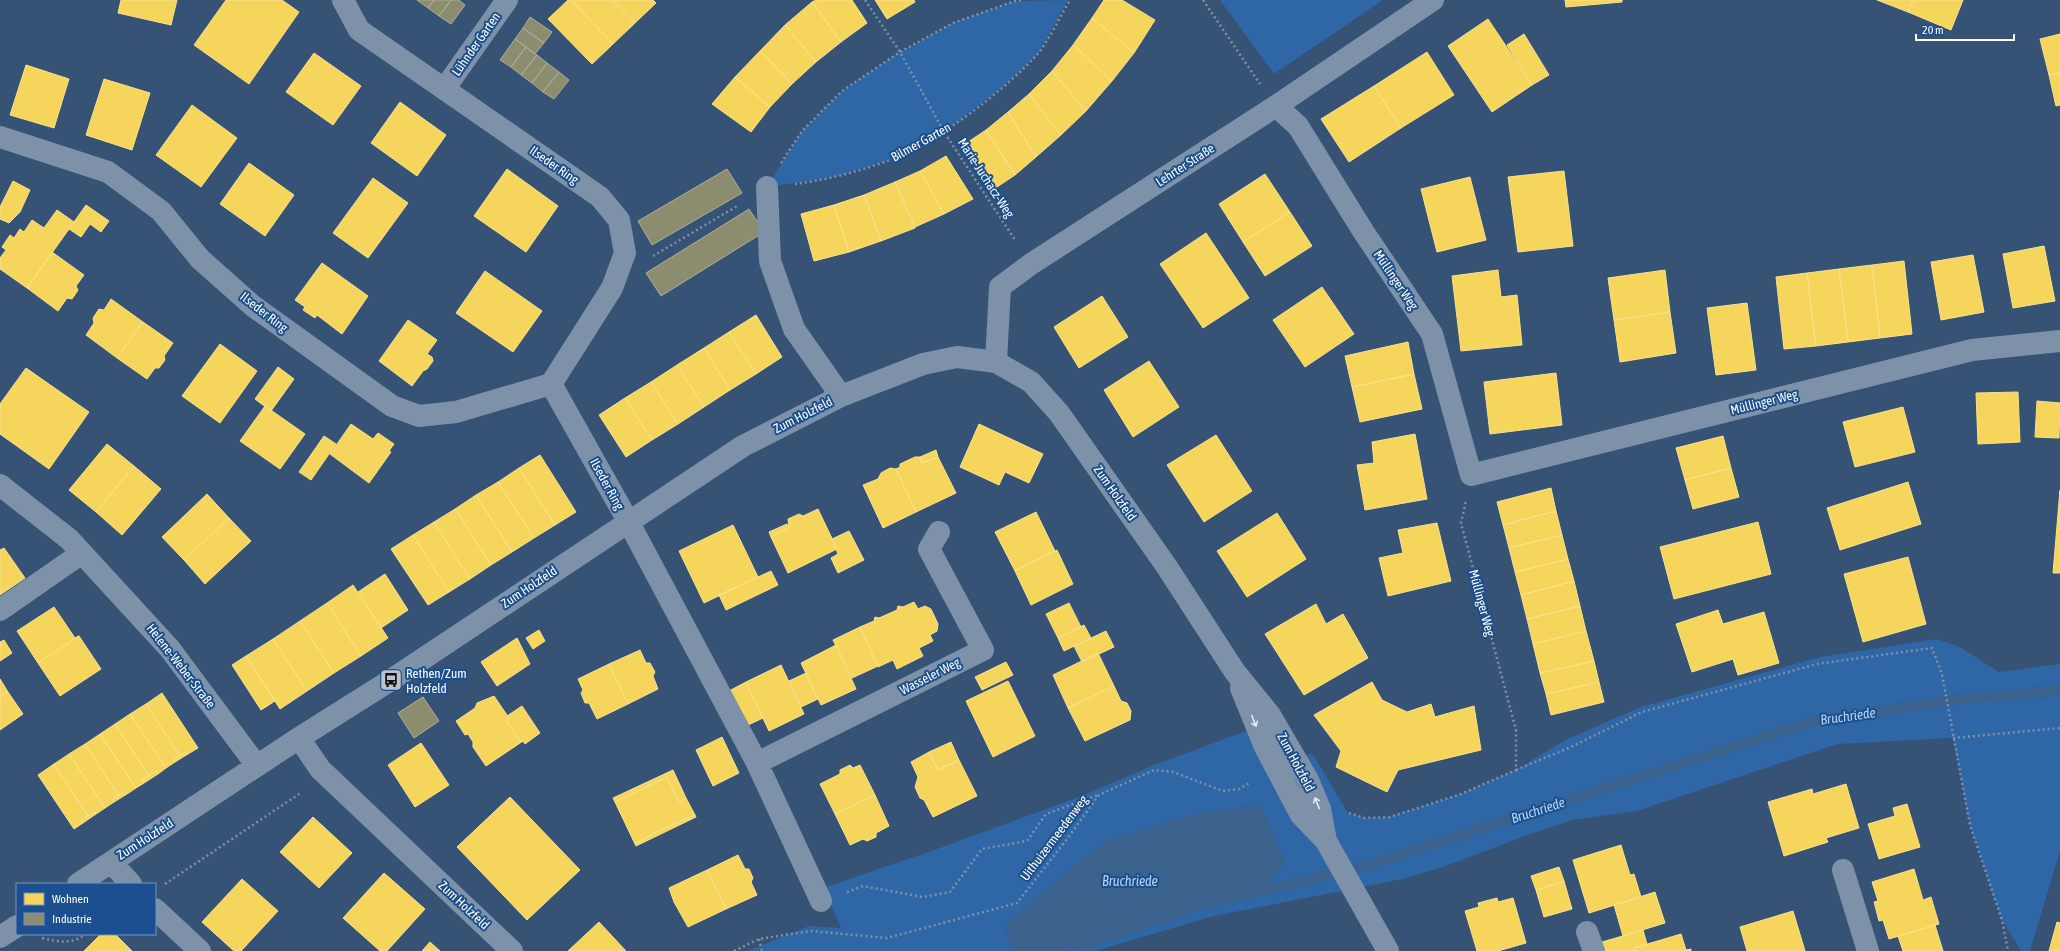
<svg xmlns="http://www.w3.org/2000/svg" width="2060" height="951" viewBox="0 0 2060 951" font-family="'Asap Condensed',sans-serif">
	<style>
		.green { fill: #2f66a5 }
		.water { fill: #3b618d }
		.homes { fill: #f6d55c; stroke: #f9e28d }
		.industry { fill: #8c8c6e; stroke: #aeae9a }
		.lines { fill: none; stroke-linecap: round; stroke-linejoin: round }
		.stream { stroke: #3b618d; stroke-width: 10 }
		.path { stroke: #7d92a8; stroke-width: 2.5; stroke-dasharray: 2 3; stroke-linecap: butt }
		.minor { stroke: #7d92a8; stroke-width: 22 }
		.oneway { stroke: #e5e9ee }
		.labels { text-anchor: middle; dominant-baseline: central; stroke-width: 4; stroke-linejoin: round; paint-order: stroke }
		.street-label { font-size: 13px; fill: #fff; stroke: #1b4f8f }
		.poi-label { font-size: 13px; fill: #fff; stroke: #1b4f8f; text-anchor: start }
		.water-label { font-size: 14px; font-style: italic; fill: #b5d3f5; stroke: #1b4f8f }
	</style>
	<rect width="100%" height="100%" fill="#365274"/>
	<!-- green -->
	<path class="green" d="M 1068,0 L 1038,54 L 999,90 L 944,132 L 887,161 L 834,177 L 767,187 L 802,131 L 842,91 L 900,52 L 953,23 L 1015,1 Z
		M 1220,0 L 1383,0 L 1274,74 Z
		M 1937,639 L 1960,647 L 1999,672 L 2060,664 L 2060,851 L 2030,951 L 2021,951 L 2002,920 L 1970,825 L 1953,738 L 1838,744 L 1637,811 L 1573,820 L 1525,836 L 1446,866 L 1403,879 L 1214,916 L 1095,951 L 747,951 L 809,926 L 841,928 L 823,888 L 937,849 L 1084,795 L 1154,765 L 1246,731 L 1296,759 L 1312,753 L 1348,813 L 1365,818 L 1390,817 L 1461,794 L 1516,770 L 1565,740 L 1641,707 L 1820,657 Z"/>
	<!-- water -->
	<path class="water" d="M 1261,805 L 1285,863 L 1262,891 L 1191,908 L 1091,942 L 1016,951 L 1003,928 L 1045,890 L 1107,840 L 1197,813 Z"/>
	<!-- homes -->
	<path class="homes" d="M 121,0 L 177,0 L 171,25 L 118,13 Z
		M 226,0 L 282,0 L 299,12 L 249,84 L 194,45 Z
		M 568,0 L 571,0 L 613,44 L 592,64 L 548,19 Z
		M 571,0 L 612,0 L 635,23 L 613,44 Z
		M 612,0 L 653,0 L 656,3 L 635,23 Z
		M 816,0 L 852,0 L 867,23 L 841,42 L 812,2 Z
		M 875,0 L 914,0 L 915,2 L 887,19 Z
		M 1104,0 L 1122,0 L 1155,20 L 1134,53 L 1092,18 Z
		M 1565,0 L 1622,0 L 1622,2 L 1566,7 Z
		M 1877,0 L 1913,0 L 1908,12 Z
		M 1913,0 L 1963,0 L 1951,30 L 1908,12 Z
		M 812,2 L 841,42 L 816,62 L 785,25 Z
		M 1092,18 L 1134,53 L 1112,81 L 1073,45 Z
		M 1488,19 L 1532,85 L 1492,112 L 1448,46 Z
		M 785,25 L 816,62 L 792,84 L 760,51 Z
		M 1524,34 L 1549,75 L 1532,85 L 1507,45 Z
		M 2060,34 L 2060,73 L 2049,75 L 2040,39 Z
		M 1073,45 L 1112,81 L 1086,111 L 1052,71 Z
		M 760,51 L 792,84 L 770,107 L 735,77 Z
		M 1427,52 L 1454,95 L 1401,128 L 1374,86 Z
		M 314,53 L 361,86 L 333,125 L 286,92 Z
		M 26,65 L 69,79 L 54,128 L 10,115 Z
		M 1052,71 L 1086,111 L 1061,135 L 1029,94 Z
		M 2060,73 L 2060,105 L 2056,106 L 2049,75 Z
		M 735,77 L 770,107 L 751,132 L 712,104 Z
		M 104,79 L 150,93 L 132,150 L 86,135 Z
		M 1374,86 L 1401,128 L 1349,162 L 1321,119 Z
		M 1029,94 L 1061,135 L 1036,157 L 1008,112 Z
		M 400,102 L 446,135 L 417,176 L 371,143 Z
		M 192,105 L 237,138 L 201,187 L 156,155 Z
		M 1008,112 L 1036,157 L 1015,175 L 986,130 Z
		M 986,130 L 1015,175 L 991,191 L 962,146 Z
		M 946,156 L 973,199 L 944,214 L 920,171 Z
		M 249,163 L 294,195 L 265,236 L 220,204 Z
		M 507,169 L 558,206 L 526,252 L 474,216 Z
		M 920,171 L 944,214 L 915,227 L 895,182 Z
		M 1564,171 L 1573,246 L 1518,252 L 1508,177 Z
		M 1265,174 L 1290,212 L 1243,242 L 1219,204 Z
		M 1470,177 L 1486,240 L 1437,252 L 1421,189 Z
		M 373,178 L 408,203 L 368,258 L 333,233 Z
		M 13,181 L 30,190 L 20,212 L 9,223 L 0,219 L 0,207 Z
		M 895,182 L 915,228 L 881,241 L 864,195 Z
		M 864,195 L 881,241 L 849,252 L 834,205 Z
		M 86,205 L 109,221 L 101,232 L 90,224 L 81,237 L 69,229 Z
		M 834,205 L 849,252 L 814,261 L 801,214 Z
		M 57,210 L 74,222 L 27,288 L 0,269 L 0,258 L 6,250 L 2,247 L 10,235 L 14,238 L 20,229 L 24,232 L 32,220 L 44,228 Z
		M 1290,212 L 1312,246 L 1265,276 L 1243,242 Z
		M 1206,233 L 1249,298 L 1203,328 L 1160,264 Z
		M 2044,246 L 2055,301 L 2013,308 L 2003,254 Z
		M 52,252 L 84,275 L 76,286 L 78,290 L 72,299 L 67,298 L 58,311 L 27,288 Z
		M 1973,255 L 1984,312 L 1941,320 L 1931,262 Z
		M 1904,261 L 1912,334 L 1880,338 L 1872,265 Z
		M 322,263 L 368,296 L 342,334 L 317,315 L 315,318 L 303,310 L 305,307 L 295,300 Z
		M 1872,265 L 1880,338 L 1848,342 L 1839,269 Z
		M 1839,269 L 1848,342 L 1816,346 L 1807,273 Z
		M 1498,270 L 1501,297 L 1517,295 L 1522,345 L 1461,351 L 1452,276 Z
		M 1665,270 L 1670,312 L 1614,320 L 1608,278 Z
		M 485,271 L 542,311 L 513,352 L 456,313 Z
		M 1807,273 L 1816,346 L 1784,349 L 1776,277 Z
		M 1322,287 L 1354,334 L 1305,367 L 1273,320 Z
		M 1102,296 L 1128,337 L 1079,368 L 1054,327 Z
		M 111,299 L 143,322 L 117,358 L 86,335 L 94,323 L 93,318 L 99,309 L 104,310 Z
		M 1747,303 L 1756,370 L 1716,375 L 1707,308 Z
		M 1670,312 L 1676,353 L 1620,362 L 1614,320 Z
		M 756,315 L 782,357 L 756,374 L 729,332 Z
		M 408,320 L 437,340 L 427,354 L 432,357 L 433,361 L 427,369 L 423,371 L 412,386 L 379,361 Z
		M 143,322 L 173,343 L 164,356 L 165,360 L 159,368 L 155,368 L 147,379 L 117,358 Z
		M 729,332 L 756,374 L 730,390 L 704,348 Z
		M 1408,342 L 1414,374 L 1352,387 L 1345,356 Z
		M 220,344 L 257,371 L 220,423 L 182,396 Z
		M 704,348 L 730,390 L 704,407 L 677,365 Z
		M 1149,361 L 1179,407 L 1133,437 L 1104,390 Z
		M 677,365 L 704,407 L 678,424 L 651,382 Z
		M 278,367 L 294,379 L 271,411 L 255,399 Z
		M 26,368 L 89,412 L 49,469 L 0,434 L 0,404 Z
		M 1556,373 L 1562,425 L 1490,434 L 1484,382 Z
		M 1414,374 L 1422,409 L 1360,422 L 1352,387 Z
		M 651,382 L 678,424 L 652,440 L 625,398 Z
		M 2018,392 L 2020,442 L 1978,444 L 1976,393 Z
		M 625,398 L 652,440 L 626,457 L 599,415 Z
		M 2037,401 L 2060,403 L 2059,438 L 2035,437 Z
		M 265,406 L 305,434 L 280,469 L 240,441 Z
		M 1903,407 L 1915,452 L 1855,467 L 1843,422 Z
		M 351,424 L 373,439 L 378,433 L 394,444 L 389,451 L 391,452 L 369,483 L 330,454 Z
		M 979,424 L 1043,454 L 1029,483 L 1005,472 L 999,485 L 960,467 Z
		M 1415,434 L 1427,499 L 1365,510 L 1357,465 L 1374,463 L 1372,442 Z
		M 1216,435 L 1252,491 L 1204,522 L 1167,465 Z
		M 324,436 L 336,444 L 311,480 L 299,472 Z
		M 1723,436 L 1731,468 L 1685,480 L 1676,448 Z
		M 107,444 L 134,466 L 96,512 L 69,490 Z
		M 936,450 L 938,457 L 922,463 L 920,457 Z
		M 540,455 L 576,512 L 555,525 L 519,468 Z
		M 915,457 L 920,457 L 922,463 L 938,457 L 956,493 L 916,512 L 896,469 L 900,467 L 900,464 Z
		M 134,466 L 161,489 L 122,535 L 96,512 Z
		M 519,468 L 555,525 L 534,538 L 498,482 Z
		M 890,468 L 896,469 L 916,512 L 883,528 L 863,485 L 878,479 L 881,473 Z
		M 1731,468 L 1739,497 L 1693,509 L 1685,480 Z
		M 498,482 L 534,538 L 512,552 L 476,495 Z
		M 1908,482 L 1921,524 L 1840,550 L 1827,508 Z
		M 1551,488 L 1556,511 L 1503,525 L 1497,502 Z
		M 2060,490 L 2060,573 L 2053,573 Z
		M 207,494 L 229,518 L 184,560 L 162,537 Z
		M 476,495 L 512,552 L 491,565 L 455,509 Z
		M 455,509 L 491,565 L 470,579 L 434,522 Z
		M 818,509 L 837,549 L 788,573 L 771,537 L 789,528 L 788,519 L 799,514 L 803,516 Z
		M 1556,511 L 1562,535 L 1509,548 L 1503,525 Z
		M 1036,512 L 1055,551 L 1015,571 L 995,532 Z
		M 1277,513 L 1306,559 L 1247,597 L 1217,551 Z
		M 229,518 L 251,541 L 205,584 L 184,560 Z
		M 434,522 L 470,579 L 449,592 L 413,535 Z
		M 1758,522 L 1771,574 L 1674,599 L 1660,547 Z
		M 1437,523 L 1451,581 L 1388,596 L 1379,558 L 1403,553 L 1398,530 Z
		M 787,524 L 789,528 L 771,537 L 769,532 Z
		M 733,525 L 758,577 L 704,603 L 679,551 Z
		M 849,531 L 864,560 L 838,573 L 831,558 L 838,554 L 832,539 Z
		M 413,535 L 449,592 L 428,605 L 391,549 Z
		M 1562,535 L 1568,559 L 1515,572 L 1509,548 Z
		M 4,548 L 25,578 L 0,595 L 0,550 Z
		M 1057,550 L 1073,584 L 1031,605 L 1015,571 Z
		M 1908,557 L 1926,624 L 1863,642 L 1844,574 Z
		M 1568,559 L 1574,581 L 1521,595 L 1515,572 Z
		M 771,571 L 778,585 L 726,610 L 719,595 Z
		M 385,574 L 408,610 L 381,628 L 358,592 Z
		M 1574,581 L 1580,606 L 1527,619 L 1521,595 Z
		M 353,585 L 388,638 L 361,656 L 327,603 Z
		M 914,602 L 918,609 L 925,606 L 931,609 L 938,624 L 937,631 L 930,635 L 933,641 L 919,648 L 923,656 L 897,669 L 893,660 L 878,667 L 860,627 L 874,621 L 875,617 L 879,618 L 897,610 L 898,606 L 903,607 Z
		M 327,603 L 361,656 L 334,673 L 300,621 Z
		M 1069,603 L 1081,627 L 1058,638 L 1046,614 Z
		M 1316,604 L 1326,624 L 1343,614 L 1368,658 L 1304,695 L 1265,634 Z
		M 1580,606 L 1586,631 L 1533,644 L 1527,619 Z
		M 54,607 L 75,638 L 79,636 L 38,663 L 17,631 Z
		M 1718,610 L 1723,624 L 1764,612 L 1779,663 L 1738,675 L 1733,659 L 1692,672 L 1676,624 Z
		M 300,621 L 334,673 L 307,691 L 273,639 Z
		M 1084,625 L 1091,638 L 1064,651 L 1058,638 Z
		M 860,627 L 878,666 L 852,678 L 833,640 Z
		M 539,630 L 545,641 L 533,649 L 526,638 Z
		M 1106,631 L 1114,647 L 1082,662 L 1074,646 Z
		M 1586,631 L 1594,661 L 1540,673 L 1533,644 Z
		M 79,636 L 101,669 L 60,696 L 38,663 Z
		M 517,638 L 530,664 L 497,686 L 481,662 Z
		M 273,639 L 307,691 L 280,709 L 246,656 Z
		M 4,640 L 12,653 L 0,661 L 0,642 Z
		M 836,645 L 856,689 L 821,705 L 801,663 Z
		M 640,650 L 646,663 L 650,663 L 655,672 L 653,676 L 658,689 L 628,704 L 609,664 Z
		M 1098,653 L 1114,686 L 1068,708 L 1053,675 Z
		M 246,656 L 275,701 L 261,710 L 232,665 Z
		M 1594,661 L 1599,682 L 1546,694 L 1540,673 Z
		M 1006,662 L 1013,675 L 982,690 L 975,677 Z
		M 609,664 L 628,704 L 597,719 L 589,703 L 585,703 L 581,693 L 583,690 L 578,679 Z
		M 781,665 L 804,714 L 769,731 L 746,682 Z
		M 806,673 L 818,699 L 801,707 L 789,681 Z
		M 0,679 L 8,692 L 0,697 Z
		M 1008,681 L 1035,736 L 993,757 L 966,701 Z
		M 746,682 L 763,718 L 746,726 L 729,691 Z
		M 1372,682 L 1382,700 L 1407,712 L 1431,704 L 1435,717 L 1474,706 L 1481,750 L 1398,770 L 1387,792 L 1336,767 L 1341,751 L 1314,715 Z
		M 1599,682 L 1604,702 L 1551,715 L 1546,694 Z
		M 1114,686 L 1121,701 L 1127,703 L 1131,711 L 1130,720 L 1085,741 L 1068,708 Z
		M 8,692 L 23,714 L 0,730 L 0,697 Z
		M 162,693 L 198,748 L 188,754 L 186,752 L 180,756 L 146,704 Z
		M 494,696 L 509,718 L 506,720 L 520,741 L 523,741 L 486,766 L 473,747 L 473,742 L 468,734 L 465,735 L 456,721 L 475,708 L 477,703 Z
		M 146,704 L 180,756 L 173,760 L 175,762 L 166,768 L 130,714 Z
		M 522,706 L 540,733 L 525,744 L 522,740 L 520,741 L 506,720 L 509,718 L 507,716 Z
		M 130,714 L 166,768 L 158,774 L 156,771 L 149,776 L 115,724 Z
		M 115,724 L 149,776 L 142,780 L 144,783 L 136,788 L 100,734 Z
		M 100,734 L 136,788 L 127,794 L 125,791 L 119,796 L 85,744 Z
		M 722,737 L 739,773 L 713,786 L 696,750 Z
		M 951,742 L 959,760 L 938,770 L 929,752 Z
		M 421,743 L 449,785 L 415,807 L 388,765 Z
		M 85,744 L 119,796 L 112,800 L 114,802 L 105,808 L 69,754 Z
		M 186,752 L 188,754 L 175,762 L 173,760 Z
		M 929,752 L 938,770 L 959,760 L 977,796 L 933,817 L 924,800 L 920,798 L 915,787 L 918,777 L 911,762 Z
		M 69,754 L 105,808 L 96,814 L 95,812 L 88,816 L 54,764 Z
		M 54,764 L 88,816 L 81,820 L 83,823 L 74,829 L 38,775 Z
		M 850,765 L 853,768 L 860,765 L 875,795 L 835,814 L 820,784 L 840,774 L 840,770 Z
		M 673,770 L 686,798 L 679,802 L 667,777 L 615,802 L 613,798 Z
		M 156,771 L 158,774 L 144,783 L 142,780 Z
		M 667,777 L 679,802 L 686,798 L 695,815 L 651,834 L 651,835 L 635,844 L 615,802 Z
		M 1846,784 L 1859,828 L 1826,838 L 1828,842 L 1784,856 L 1768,802 L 1812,789 L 1813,794 Z
		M 125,791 L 127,794 L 114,802 L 112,800 Z
		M 875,795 L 889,826 L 876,833 L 876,837 L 867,841 L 863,839 L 850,845 L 835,814 Z
		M 510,797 L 580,870 L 527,920 L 457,847 Z
		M 1907,804 L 1920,847 L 1879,859 L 1868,824 L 1895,816 L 1893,808 Z
		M 95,812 L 96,814 L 83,823 L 81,820 Z
		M 695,815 L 696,817 L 636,846 L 635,844 L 651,835 L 651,834 Z
		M 313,817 L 352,853 L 319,888 L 280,852 Z
		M 1621,845 L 1630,875 L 1634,874 L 1641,897 L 1589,913 L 1573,860 Z
		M 738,855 L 745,869 L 749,869 L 753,878 L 751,882 L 757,895 L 726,909 L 707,870 Z
		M 1559,867 L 1564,881 L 1536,890 L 1531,876 Z
		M 1914,869 L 1923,900 L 1931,897 L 1939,924 L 1889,939 L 1883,920 L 1879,921 L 1874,902 L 1878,901 L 1872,882 Z
		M 707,870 L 726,909 L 688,927 L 674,902 L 669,888 Z
		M 384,873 L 425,909 L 387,951 L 380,951 L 343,918 Z
		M 242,879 L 278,911 L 241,951 L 234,951 L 202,922 Z
		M 1564,881 L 1572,909 L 1544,917 L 1536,890 Z
		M 1655,892 L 1665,923 L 1623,936 L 1614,905 Z
		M 1497,898 L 1498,902 L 1513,898 L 1526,943 L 1498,951 L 1477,951 L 1465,911 L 1479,907 L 1478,903 Z
		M 1793,911 L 1805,951 L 1747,951 L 1740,927 Z
		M 599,922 L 626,951 L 568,951 Z
		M 2057,922 L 2060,923 L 2060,951 L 2049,951 Z
		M 1935,925 L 1943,951 L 1903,951 L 1898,936 Z
		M 1643,930 L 1647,944 L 1634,948 L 1635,951 L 1604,951 L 1602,942 Z
		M 101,934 L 115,934 L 132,951 L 84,951 Z
		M 1681,934 L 1686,950 L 1691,949 L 1691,951 L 1635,951 L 1634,948 Z
		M 430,942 L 440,951 L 422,951 Z"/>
	<!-- industry -->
	<path class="industry" d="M 417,0 L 434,0 L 428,8 Z
		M 434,0 L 451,0 L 439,16 L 428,8 Z
		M 451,0 L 459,0 L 465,5 L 451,24 L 439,16 Z
		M 530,17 L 552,32 L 544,43 L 523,28 Z
		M 523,28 L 544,43 L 535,54 L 515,39 Z
		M 515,39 L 526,47 L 511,67 L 500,60 Z
		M 526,47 L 537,55 L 521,75 L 511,67 Z
		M 537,55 L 547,63 L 532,83 L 521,75 Z
		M 547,63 L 559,72 L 543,92 L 532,83 Z
		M 559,72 L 569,80 L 554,99 L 543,92 Z
		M 727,169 L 742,193 L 652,245 L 638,221 Z
		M 749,209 L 764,232 L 661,296 L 646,273 Z
		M 423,697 L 439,721 L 414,738 L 398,713 Z"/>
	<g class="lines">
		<!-- stream -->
		<path class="stream" d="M 1021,951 L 1091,942 L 1191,908 L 1365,866 L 1813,721 L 1955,700 L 2060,690"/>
		<!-- path -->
		<path class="path" d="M 865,0 L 900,52 L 944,132 L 1015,240
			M 1203,0 L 1260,84
			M 781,163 L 802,131 L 842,91 L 900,52 L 953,23 L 1015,1 L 1022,0
			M 795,184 C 825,180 858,172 887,161 C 939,141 999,95 1037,55 C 1048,42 1061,15 1070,0
			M 653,256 L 739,205
			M 1953,738 L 2060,728
			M 1516,770 L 1571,747 L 1642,712 L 1817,664 L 1932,648 L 1942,674 L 1970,825 L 2002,920 L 2008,951
			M 1349,813 L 1365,818 L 1390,817 L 1461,794 L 1516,770 L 1516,730 L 1461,523 L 1466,501
			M 165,884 L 302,792
			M 847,892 L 863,886 L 923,897 L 950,892 L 982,849 L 1027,841 L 1046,814 L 1098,795
			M 42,938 C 60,942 70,945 86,934
			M 759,939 L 762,951
			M 734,951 L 759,939 L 811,931 L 887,938 L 1017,903 L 1067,839 L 1099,795 L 1154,770 L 1173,772 L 1223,791 L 1239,789 L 1251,782"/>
		<!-- minor -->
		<path class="minor" d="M 343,0 L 359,30 L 600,197 L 619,220 L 625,253 L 612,288 L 551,384 L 628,521 L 757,763 L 821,901
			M 445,88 L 507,0
			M 1276,106 L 1298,126 L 1363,231 L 1432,334 L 1471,475 L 1972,350 L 2060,341
			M 0,137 L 108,172 L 161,211 L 200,259 L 253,306 L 392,406 L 419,416 L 456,412 L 551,384
			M 767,187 L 770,261 L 794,329 L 841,396
			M 996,362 L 1000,287 L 1031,264 L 1276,106 L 1433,0
			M 0,485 L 69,539 L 170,649 L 257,766
			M 0,610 L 82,553
			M 1241,688 L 1265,747 L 1301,815 L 1326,841 L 1388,951
			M 299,738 L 320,769 L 512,951
			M 757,763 L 983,650 L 929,549 L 939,532
			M 111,862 L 131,884
			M 1843,870 L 1868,951
			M 78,884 L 299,738 L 391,680 L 743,446 L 841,396 L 923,364 L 957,357 L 996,362 L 1031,382 L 1059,413 L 1167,567 L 1235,672 L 1270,715 L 1308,780 L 1320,809 L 1326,841
			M 155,909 L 200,951
			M 1587,932 L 1594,951
			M 0,937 L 17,926"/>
	</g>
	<!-- one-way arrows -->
	<defs><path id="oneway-shaft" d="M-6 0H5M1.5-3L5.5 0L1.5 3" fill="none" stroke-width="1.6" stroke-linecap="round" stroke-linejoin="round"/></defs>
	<g class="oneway">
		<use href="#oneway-shaft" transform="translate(1254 721) rotate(68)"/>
		<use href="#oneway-shaft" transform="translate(1317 803) rotate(-112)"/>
	</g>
	<!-- icons -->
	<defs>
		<g id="bus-square" transform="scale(1.15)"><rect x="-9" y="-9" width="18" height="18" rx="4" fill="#b9c2ce" stroke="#1b4f8f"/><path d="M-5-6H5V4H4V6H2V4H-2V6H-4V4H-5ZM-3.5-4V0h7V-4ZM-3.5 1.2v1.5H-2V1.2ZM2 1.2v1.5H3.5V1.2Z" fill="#111"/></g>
	</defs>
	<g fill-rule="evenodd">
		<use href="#bus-square" x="391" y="680"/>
	</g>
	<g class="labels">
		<!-- street labels -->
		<g class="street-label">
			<text transform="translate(476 44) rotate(-55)">Lühnder Garten</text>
			<text transform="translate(921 142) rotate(-29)">Bilmer Garten</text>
			<text transform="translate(554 165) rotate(35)">Ilseder Ring</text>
			<text transform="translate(1185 165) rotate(-33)">Lehrter Straße</text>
			<text transform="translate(986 178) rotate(57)">Marie-Juchacz-Weg</text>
			<text transform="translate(1396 280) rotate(56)">Müllinger Weg</text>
			<text transform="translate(264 312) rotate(38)">Ilseder Ring</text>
			<text transform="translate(1764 402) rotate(-14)">Müllinger Weg</text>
			<text transform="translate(803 415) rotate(-27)">Zum Holzfeld</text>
			<text transform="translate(607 484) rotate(61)">Ilseder Ring</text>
			<text transform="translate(1115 493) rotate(55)">Zum Holzfeld</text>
			<text transform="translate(529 587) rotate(-34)">Zum Holzfeld</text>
			<text transform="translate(1482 603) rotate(75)">Müllinger Weg</text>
			<text transform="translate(181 666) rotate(52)">Helene-Weber-Straße</text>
			<text transform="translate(930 676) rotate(-27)">Wasseler Weg</text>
			<text transform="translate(1296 762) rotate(62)">Zum Holzfeld</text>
			<text transform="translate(1054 838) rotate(-53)">Uithuizermeedenweg</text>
			<text transform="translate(145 839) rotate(-33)">Zum Holzfeld</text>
			<text transform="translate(464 905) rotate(43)">Zum Holzfeld</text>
		</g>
		<!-- poi labels -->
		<g class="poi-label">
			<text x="406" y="673">Rethen/Zum<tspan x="406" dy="15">Holzfeld</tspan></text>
		</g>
		<!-- water labels -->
		<g class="water-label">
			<text transform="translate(1848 716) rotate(-8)">Bruchriede</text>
			<text transform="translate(1538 810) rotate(-18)">Bruchriede</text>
			<text x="1130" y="881">Bruchriede</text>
		</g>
	</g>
	<!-- legend -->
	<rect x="16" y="883" width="140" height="52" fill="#1b4f8f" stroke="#7695bc"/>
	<rect x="24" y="893" width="20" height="12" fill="#f6d55c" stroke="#7695bc"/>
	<text x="52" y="903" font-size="12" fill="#ffffff">Wohnen</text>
	<rect x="24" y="913" width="20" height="12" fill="#8c8c6e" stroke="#7695bc"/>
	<text x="52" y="923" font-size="12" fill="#ffffff">Industrie</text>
	<!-- scale -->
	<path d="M1916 34v6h98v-6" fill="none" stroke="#ffffff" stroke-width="2"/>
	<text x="1922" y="34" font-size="12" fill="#ffffff" stroke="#1b4f8f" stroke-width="3" paint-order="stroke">20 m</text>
</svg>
